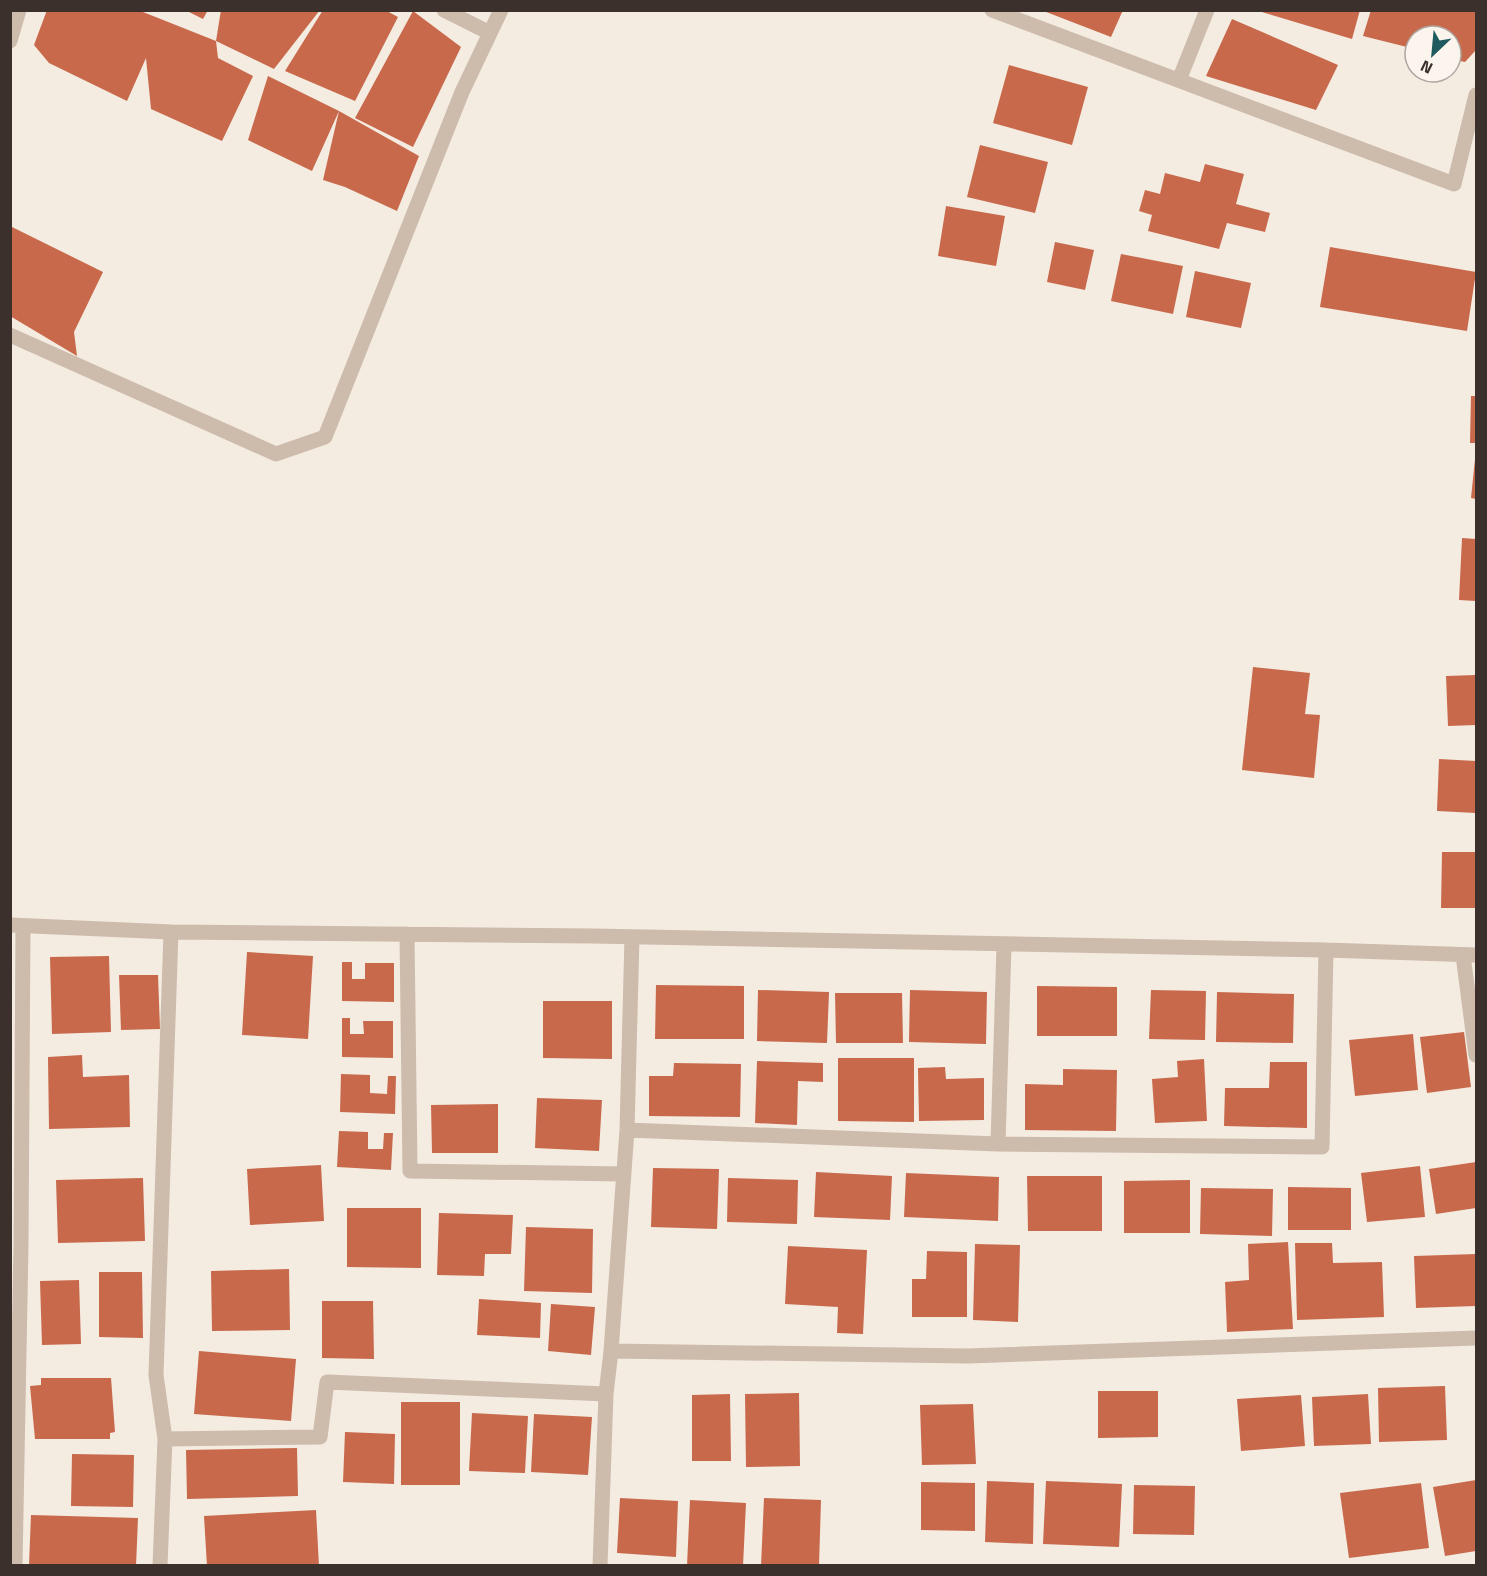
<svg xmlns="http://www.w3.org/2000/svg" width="1487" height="1576" viewBox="0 0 1487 1576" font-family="'Titillium Web',sans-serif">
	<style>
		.building { fill: #c8694b }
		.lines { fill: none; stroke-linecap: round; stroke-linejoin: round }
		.minor { stroke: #cdbbac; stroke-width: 15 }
	</style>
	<rect width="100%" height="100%" fill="#f4ebe1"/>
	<!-- building -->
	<path class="building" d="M 47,10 L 138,10 L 216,41 L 218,58 L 253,76 L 222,141 L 151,109 L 146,58 L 127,101 L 49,63 L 34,45 Z
		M 185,10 L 208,10 L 203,19 Z
		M 221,10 L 320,10 L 274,69 L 216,41 Z
		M 323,10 L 385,10 L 398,17 L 355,101 L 285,71 Z
		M 1041,10 L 1123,10 L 1111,37 Z
		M 1255,10 L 1360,10 L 1352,39 Z
		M 1371,10 L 1476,10 L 1476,50 L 1465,62 L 1451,59 L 1451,36 L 1415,36 L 1415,49 L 1363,36 Z
		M 413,11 L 461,47 L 413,147 L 355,118 Z
		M 1232,19 L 1338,65 L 1316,110 L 1206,76 Z
		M 1009,65 L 1088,87 L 1072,145 L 993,123 Z
		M 268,76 L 339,111 L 312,171 L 248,140 Z
		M 339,111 L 419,156 L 397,211 L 345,187 L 323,180 Z
		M 980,145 L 1048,162 L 1035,213 L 967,197 Z
		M 1205,164 L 1244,174 L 1236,204 L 1270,213 L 1265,232 L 1227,223 L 1219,249 L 1148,231 L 1152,215 L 1139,211 L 1145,190 L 1160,194 L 1165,173 L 1200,182 Z
		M 946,206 L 1005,216 L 996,266 L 938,256 Z
		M 10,226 L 103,272 L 74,332 L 77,356 L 10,316 Z
		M 1055,242 L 1094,250 L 1085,290 L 1047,282 Z
		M 1330,247 L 1476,272 L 1467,331 L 1320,307 Z
		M 1121,254 L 1183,266 L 1173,314 L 1111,301 Z
		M 1195,271 L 1251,283 L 1241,328 L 1186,317 Z
		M 1471,396 L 1476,396 L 1476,443 L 1470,443 Z
		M 1475,459 L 1476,459 L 1476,499 L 1471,498 Z
		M 1462,538 L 1476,539 L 1476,601 L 1459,600 Z
		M 1253,667 L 1310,673 L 1305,714 L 1320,715 L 1314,778 L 1242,770 Z
		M 1476,675 L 1476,725 L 1448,726 L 1446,676 Z
		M 1439,759 L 1476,761 L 1476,813 L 1437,811 Z
		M 1442,852 L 1476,852 L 1476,908 L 1441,908 Z
		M 247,952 L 313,956 L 308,1039 L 242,1035 Z
		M 109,956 L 111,1032 L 52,1034 L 50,957 Z
		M 342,962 L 352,962 L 352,979 L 365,979 L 365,963 L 394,963 L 394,1002 L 342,1001 Z
		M 119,975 L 158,975 L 160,1029 L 121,1030 Z
		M 656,985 L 744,986 L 744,1039 L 655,1039 Z
		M 1037,986 L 1117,987 L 1117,1036 L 1037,1036 Z
		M 758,990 L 829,992 L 827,1043 L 757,1041 Z
		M 910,990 L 987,992 L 986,1044 L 909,1042 Z
		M 1151,990 L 1206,991 L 1205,1040 L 1149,1039 Z
		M 1217,992 L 1294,994 L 1293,1043 L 1216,1042 Z
		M 835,993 L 902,993 L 903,1043 L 836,1043 Z
		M 543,1001 L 612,1001 L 612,1059 L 543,1058 Z
		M 342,1018 L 350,1018 L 350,1034 L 364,1034 L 363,1021 L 393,1021 L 393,1058 L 342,1057 Z
		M 1464,1032 L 1471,1087 L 1427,1093 L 1420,1037 Z
		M 1413,1034 L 1418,1090 L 1355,1096 L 1349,1040 Z
		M 82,1055 L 83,1077 L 129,1075 L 130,1127 L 49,1129 L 48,1057 Z
		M 838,1058 L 914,1058 L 914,1122 L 838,1121 Z
		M 1204,1059 L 1207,1121 L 1155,1123 L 1152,1079 L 1178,1077 L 1177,1061 Z
		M 757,1061 L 823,1063 L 823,1082 L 798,1081 L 797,1125 L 755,1123 Z
		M 1270,1062 L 1307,1062 L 1307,1128 L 1224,1126 L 1225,1088 L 1269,1088 Z
		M 674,1063 L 741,1064 L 740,1117 L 649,1116 L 649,1076 L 673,1076 Z
		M 945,1067 L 946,1079 L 984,1078 L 984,1120 L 919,1121 L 918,1068 Z
		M 1063,1069 L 1117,1070 L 1116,1131 L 1025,1130 L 1025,1084 L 1063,1085 Z
		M 341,1074 L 370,1075 L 370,1093 L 387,1094 L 388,1076 L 396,1076 L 395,1114 L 340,1112 Z
		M 537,1098 L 602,1100 L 599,1151 L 535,1148 Z
		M 498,1104 L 498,1153 L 432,1153 L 431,1105 Z
		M 339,1131 L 368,1132 L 368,1149 L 383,1149 L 384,1133 L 393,1133 L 391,1170 L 337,1167 Z
		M 1476,1162 L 1476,1208 L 1436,1214 L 1429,1169 Z
		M 321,1165 L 324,1221 L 250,1225 L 247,1169 Z
		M 1420,1166 L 1425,1217 L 1367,1222 L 1361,1173 Z
		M 653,1168 L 719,1169 L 717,1229 L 651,1227 Z
		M 816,1172 L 892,1176 L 890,1220 L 814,1217 Z
		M 906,1173 L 999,1177 L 998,1221 L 904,1217 Z
		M 1027,1176 L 1102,1176 L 1102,1231 L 1028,1231 Z
		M 143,1178 L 145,1241 L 58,1243 L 56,1180 Z
		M 728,1178 L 798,1180 L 797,1224 L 727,1222 Z
		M 1190,1180 L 1190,1233 L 1124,1233 L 1124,1181 Z
		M 1288,1187 L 1351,1188 L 1351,1230 L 1288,1230 Z
		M 1201,1188 L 1273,1189 L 1272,1236 L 1200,1234 Z
		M 347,1208 L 421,1208 L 421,1268 L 347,1267 Z
		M 439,1213 L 513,1215 L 511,1254 L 485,1254 L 484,1276 L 437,1275 Z
		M 526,1227 L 593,1229 L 592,1293 L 524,1291 Z
		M 1288,1242 L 1293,1329 L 1227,1332 L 1225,1282 L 1249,1280 L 1248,1244 Z
		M 1295,1243 L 1332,1243 L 1333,1263 L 1382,1262 L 1384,1317 L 1297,1320 Z
		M 975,1244 L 1020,1245 L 1018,1322 L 973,1320 Z
		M 788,1246 L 867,1250 L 863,1334 L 837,1333 L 838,1307 L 785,1304 Z
		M 927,1251 L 967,1252 L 967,1317 L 912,1317 L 912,1279 L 926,1279 Z
		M 1476,1254 L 1476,1306 L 1416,1308 L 1414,1256 Z
		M 289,1269 L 290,1330 L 212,1331 L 211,1271 Z
		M 99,1272 L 142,1272 L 143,1338 L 99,1337 Z
		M 79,1280 L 81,1344 L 42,1345 L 40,1281 Z
		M 479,1299 L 541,1303 L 540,1338 L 477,1335 Z
		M 322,1301 L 373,1301 L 374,1359 L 322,1358 Z
		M 551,1304 L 595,1307 L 591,1355 L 548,1351 Z
		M 199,1351 L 296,1359 L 291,1421 L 194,1414 Z
		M 41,1378 L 111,1378 L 115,1432 L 110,1433 L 110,1439 L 35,1439 L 30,1386 L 41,1385 Z
		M 1445,1386 L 1447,1440 L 1379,1442 L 1378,1388 Z
		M 1098,1391 L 1158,1391 L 1158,1437 L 1098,1438 Z
		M 799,1393 L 800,1466 L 746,1467 L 745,1394 Z
		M 730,1394 L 731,1461 L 692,1461 L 692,1395 Z
		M 1368,1394 L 1371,1444 L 1314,1446 L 1312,1397 Z
		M 1301,1395 L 1305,1446 L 1241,1451 L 1237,1399 Z
		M 401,1402 L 460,1402 L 460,1485 L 401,1485 Z
		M 973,1404 L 976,1464 L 922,1465 L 920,1405 Z
		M 472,1413 L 528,1416 L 525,1473 L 469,1471 Z
		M 534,1414 L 592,1417 L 588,1475 L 531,1472 Z
		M 345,1432 L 395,1434 L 394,1484 L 343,1482 Z
		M 297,1448 L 298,1496 L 187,1499 L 186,1450 Z
		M 72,1454 L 134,1455 L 133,1507 L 71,1506 Z
		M 1476,1480 L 1476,1551 L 1445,1556 L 1433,1487 Z
		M 987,1481 L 1034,1483 L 1033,1544 L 985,1542 Z
		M 1046,1481 L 1122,1484 L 1119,1547 L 1043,1544 Z
		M 921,1482 L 975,1483 L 975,1531 L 921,1530 Z
		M 1421,1483 L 1429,1548 L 1349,1558 L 1340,1493 Z
		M 1134,1485 L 1195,1486 L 1194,1535 L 1133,1534 Z
		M 620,1498 L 678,1501 L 676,1557 L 617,1553 Z
		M 764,1498 L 821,1500 L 819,1566 L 761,1566 Z
		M 690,1500 L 746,1503 L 743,1566 L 687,1566 Z
		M 316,1510 L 319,1566 L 207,1566 L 204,1516 Z
		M 31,1515 L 138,1518 L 136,1566 L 29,1565 Z"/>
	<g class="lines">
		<!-- minor -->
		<path class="minor" d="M 444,10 L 490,33
			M 992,10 L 1454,184 L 1476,95
			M 10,41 L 19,10
			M 1179,80 L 1207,10
			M 10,335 L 276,454 L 325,437 L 462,92 L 501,10
			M 10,925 L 171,932 L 593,936 L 1326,950 L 1476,955
			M 407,934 L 410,1171 L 624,1174
			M 1463,955 L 1476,1055
			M 627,1130 L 998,1144 L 1322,1147 L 1326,950
			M 998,1144 L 1004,945
			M 611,1351 L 627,1130 L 632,937
			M 165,1439 L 320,1437 L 327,1382 L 606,1394 L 611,1351 L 968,1356 L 1476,1338
			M 15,1566 L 21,1245 L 23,926
			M 160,1566 L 165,1439 L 156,1375 L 171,932
			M 600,1566 L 606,1394"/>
	</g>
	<!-- border -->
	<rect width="1487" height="1576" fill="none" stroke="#3b302b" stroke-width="24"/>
	<!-- north arrow -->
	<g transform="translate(1433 54) rotate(206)"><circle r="28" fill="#fbf5ee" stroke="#aea6a0" stroke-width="1.5"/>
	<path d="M0-4.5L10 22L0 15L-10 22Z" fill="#1f5a5e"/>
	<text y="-9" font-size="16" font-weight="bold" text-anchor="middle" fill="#3b302b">N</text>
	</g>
</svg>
